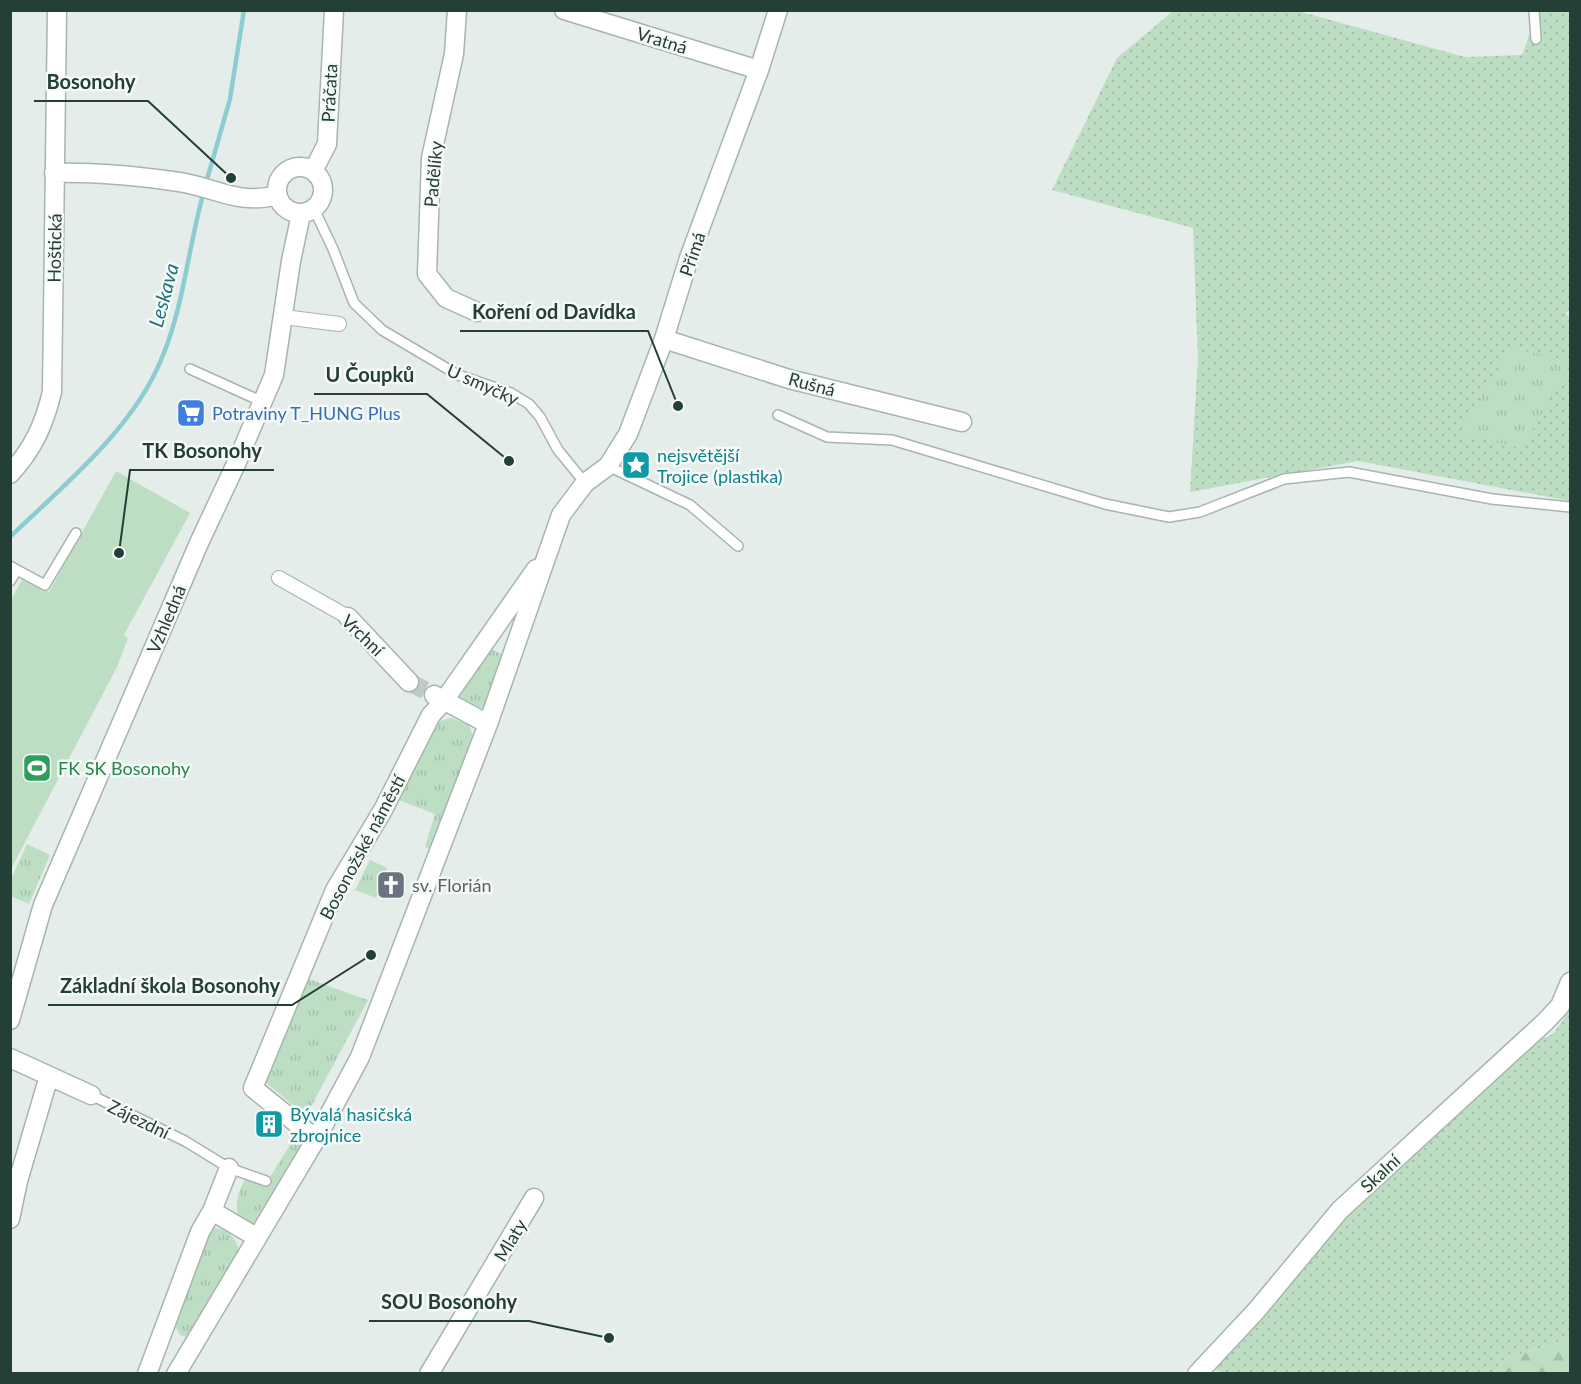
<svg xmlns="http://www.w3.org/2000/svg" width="1581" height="1384" viewBox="0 0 1581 1384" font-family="Lato,sans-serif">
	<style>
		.grass { fill: url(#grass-dots) }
		.forest { fill: url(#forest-firs) }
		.park { fill: url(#park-tufts) }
		.pitch { fill: #bedec4 }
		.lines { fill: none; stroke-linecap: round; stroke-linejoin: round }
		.stream { stroke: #8dccd1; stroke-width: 4.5 }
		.minor-tunnel { stroke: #bdcac5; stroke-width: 18; stroke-dasharray: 18 9; stroke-linecap: butt }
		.service-casing { stroke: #a6b5b0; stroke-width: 12 }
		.pedestrian-casing { stroke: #a6b5b0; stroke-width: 16 }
		.minor-casing { stroke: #a6b5b0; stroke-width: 21 }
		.service { stroke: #fff; stroke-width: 9 }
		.pedestrian { stroke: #fff; stroke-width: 14 }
		.minor { stroke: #fff; stroke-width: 18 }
		.labels { text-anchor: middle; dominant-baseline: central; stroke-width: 5; stroke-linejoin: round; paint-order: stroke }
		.street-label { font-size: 18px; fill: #233f36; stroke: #f5faf7 }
		.shop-label { font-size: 18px; fill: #366cbe; stroke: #f5faf7; text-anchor: start }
		.culture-label { font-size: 18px; fill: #0d838f; stroke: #f5faf7; text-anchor: start }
		.leisure-label { font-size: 18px; fill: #27864d; stroke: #f5faf7; text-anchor: start }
		.worship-label { font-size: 18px; fill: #5b616d; stroke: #f5faf7; text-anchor: start }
		.water-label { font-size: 20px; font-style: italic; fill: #1e727b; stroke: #f5faf7 }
		.leader { fill: none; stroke: #233f36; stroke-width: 2 }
		.callout-dot { fill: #233f36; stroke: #f5faf7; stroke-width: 2 }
		.callout-label { font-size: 20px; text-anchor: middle; font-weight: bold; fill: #233f36; stroke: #f5faf7; stroke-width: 5; stroke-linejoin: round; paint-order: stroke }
	</style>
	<defs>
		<pattern id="grass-dots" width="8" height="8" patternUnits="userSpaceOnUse" patternTransform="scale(1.5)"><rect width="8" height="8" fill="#bedec4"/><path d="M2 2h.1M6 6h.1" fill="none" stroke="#a3c0a9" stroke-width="1.8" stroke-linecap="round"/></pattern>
		<pattern id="forest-firs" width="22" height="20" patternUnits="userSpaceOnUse" patternTransform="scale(1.5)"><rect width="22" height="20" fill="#bedec4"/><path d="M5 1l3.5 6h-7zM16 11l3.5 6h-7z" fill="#a3c0a9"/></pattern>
		<pattern id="park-tufts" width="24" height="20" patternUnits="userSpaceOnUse" patternTransform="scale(1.5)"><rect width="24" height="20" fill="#bedec4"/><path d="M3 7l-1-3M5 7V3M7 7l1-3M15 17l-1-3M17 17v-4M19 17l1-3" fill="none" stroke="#a3c0a9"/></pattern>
	</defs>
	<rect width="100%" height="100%" fill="#e4ede9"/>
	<!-- grass -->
	<path class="grass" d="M 1173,11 L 1298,11 L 1465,57 L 1522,55 L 1538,11 L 1570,11 L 1570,309 L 1566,313 L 1570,319 L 1570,501 L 1358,461 L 1190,492 L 1198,359 L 1193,228 L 1052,190 L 1117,58 Z
		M 1570,1010 L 1570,1339 L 1504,1359 L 1494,1373 L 1226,1374 L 1211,1368 L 1341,1220 L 1528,1045 L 1553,1034 Z"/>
	<!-- forest -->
	<path class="forest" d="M 1570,1339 L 1570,1373 L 1494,1373 L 1504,1359 Z"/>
	<!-- park -->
	<path class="park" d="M 1511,348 L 1570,361 L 1570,364 L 1522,448 L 1459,434 Z
		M 489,648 L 505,656 L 486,710 L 457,696 Z
		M 451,718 L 469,725 L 473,736 L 433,850 L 425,847 L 435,814 L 396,799 L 440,721 Z
		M 27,844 L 50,855 L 29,904 L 10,896 L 11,879 Z
		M 370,860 L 387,868 L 376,898 L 355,890 Z
		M 306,978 L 368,1000 L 306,1116 L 264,1081 Z
		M 295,1137 L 302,1143 L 251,1227 C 228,1217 238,1195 245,1178 L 265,1185 Z
		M 212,1228 C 228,1228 237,1239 240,1253 L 193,1333 L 186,1337 L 180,1335 L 174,1323 L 202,1241 Z"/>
	<!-- pitch -->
	<path class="pitch" d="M 116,471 L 190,513 L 124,635 L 128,638 L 117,667 L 11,869 L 11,600 L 23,578 L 49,592 Z"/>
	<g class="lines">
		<!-- stream -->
		<path class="stream" d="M 206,183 L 230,99 L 244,10
			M 10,537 C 64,485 132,430 161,360 C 184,307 188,247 204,191"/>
		<!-- minor-tunnel -->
		<path class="minor-tunnel" d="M 409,682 L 434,695"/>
		<!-- service casing -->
		<g class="service-casing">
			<path id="service" d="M 1534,10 L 1536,39
				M 314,209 L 333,249 L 354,303 L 382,330 L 458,375 L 511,393 L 529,404 L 540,417 L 558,450 L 585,483
				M 190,369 L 263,402
				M 778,415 L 827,437 L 892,440 L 1105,504 L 1169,517 L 1200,512 L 1284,479 L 1349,472 L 1492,499 L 1570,507
				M 608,466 L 690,505 L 738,546
				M 10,566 L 17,570 L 10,581
				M 17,570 L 45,585 L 76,533
				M 91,1095 L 185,1141 L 229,1168 L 266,1181"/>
		</g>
		<!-- pedestrian casing -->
		<g class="pedestrian-casing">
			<path id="pedestrian" d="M 284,317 L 339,324
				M 279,578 L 348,617"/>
		</g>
		<!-- minor casing -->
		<g class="minor-casing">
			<path id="minor" d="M 457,10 L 454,54 L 431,158 L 427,274 L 446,298 L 477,312
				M 564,10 L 759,70
				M277 190a23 23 0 1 1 46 0a23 23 0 1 1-46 0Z
				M 313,171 L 327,144 L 334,10
				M 54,173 C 96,172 137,176 179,182 C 214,187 240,206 277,195
				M 664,339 L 789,379 L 962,422
				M 10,474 C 33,449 44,425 52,392 L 57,10
				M 348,617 L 409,682
				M 434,695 L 488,724
				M 10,1020 L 43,905 L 199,543 L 236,464 L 274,375 L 291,261 L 301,214
				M 10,1058 L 91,1095
				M 316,1139 L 253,1088 L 335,890 L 383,810 L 431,715 L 443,702 L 536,569
				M 212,1211 L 256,1237
				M 10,1219 L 18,1181 L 49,1076
				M 147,1374 L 200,1232 L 212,1211 L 229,1168
				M 176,1374 L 316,1139 L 360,1057 L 488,724 L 561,515 L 585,483 L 608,466 L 628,434 L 664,339 L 689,258 L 759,70 L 778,10
				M 429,1374 L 534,1198
				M 1197,1374 L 1256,1311 L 1340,1210 L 1546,1021 L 1560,1006 L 1570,982"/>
		</g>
		<!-- service -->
		<use href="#service" class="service"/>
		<!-- pedestrian -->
		<use href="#pedestrian" class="pedestrian"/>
		<!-- minor -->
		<use href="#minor" class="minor"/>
	</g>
	<!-- icons -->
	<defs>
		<g id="supermarket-square" transform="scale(1.5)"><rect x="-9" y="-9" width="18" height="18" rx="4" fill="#3f7fe0" stroke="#f5faf7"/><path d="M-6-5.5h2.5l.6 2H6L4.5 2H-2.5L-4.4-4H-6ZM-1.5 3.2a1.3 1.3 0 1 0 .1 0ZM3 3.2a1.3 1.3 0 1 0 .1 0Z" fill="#fff"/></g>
		<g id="sight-square" transform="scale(1.5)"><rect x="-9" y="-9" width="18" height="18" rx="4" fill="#0f9aa8" stroke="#f5faf7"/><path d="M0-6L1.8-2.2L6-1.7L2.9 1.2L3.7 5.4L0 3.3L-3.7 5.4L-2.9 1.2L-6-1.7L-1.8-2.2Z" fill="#fff"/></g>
		<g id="stadium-square" transform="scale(1.5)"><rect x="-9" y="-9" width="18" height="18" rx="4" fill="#2e9e5b" stroke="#f5faf7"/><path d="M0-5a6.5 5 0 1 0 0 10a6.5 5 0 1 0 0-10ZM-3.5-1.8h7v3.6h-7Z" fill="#fff"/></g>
		<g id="church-square" transform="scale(1.5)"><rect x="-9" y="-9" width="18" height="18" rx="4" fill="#6b7280" stroke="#f5faf7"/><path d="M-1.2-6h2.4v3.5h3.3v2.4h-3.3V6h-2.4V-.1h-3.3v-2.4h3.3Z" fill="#fff"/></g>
		<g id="building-square" transform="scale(1.5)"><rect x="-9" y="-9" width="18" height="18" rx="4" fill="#0f9aa8" stroke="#f5faf7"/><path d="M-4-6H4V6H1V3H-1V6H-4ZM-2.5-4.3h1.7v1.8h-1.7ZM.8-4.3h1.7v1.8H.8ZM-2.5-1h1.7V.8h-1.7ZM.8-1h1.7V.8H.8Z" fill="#fff"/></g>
	</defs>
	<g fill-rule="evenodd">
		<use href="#supermarket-square" x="191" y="413"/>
		<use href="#sight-square" x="636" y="465"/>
		<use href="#stadium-square" x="37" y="768"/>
		<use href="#church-square" x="391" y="885"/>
		<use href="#building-square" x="269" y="1124"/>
	</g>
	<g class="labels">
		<!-- street labels -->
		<g class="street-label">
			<text transform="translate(662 40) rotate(17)">Vratná</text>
			<text transform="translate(329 93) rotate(-87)">Práčata</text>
			<text transform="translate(433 174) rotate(-85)">Padělíky</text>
			<text transform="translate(54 248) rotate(-89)">Hoštická</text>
			<text transform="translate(692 254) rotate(-71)">Přímá</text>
			<text transform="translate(483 384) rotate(24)">U smyčky</text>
			<text transform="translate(812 384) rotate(15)">Rušná</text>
			<text transform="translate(166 619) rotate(-67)">Vzhledná</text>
			<text transform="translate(363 635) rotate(44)">Vrchní</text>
			<text transform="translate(362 847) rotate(-62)">Bosonožské náměstí</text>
			<text transform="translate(139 1119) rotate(26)">Zájezdní</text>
			<text transform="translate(1380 1173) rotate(-43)">Skalní</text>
			<text transform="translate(510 1240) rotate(-59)">Mlaty</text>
		</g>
		<!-- shop labels -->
		<g class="shop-label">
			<text x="212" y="413">Potraviny T_HUNG Plus</text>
		</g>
		<!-- culture labels -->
		<g class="culture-label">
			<text x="657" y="455">nejsvětější<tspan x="657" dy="21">Trojice (plastika)</tspan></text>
			<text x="290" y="1114">Bývalá hasičská<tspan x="290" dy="21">zbrojnice</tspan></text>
		</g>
		<!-- leisure labels -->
		<g class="leisure-label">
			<text x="58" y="768">FK SK Bosonohy</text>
		</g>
		<!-- worship labels -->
		<g class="worship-label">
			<text x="412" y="885">sv. Florián</text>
		</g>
		<!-- water labels -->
		<g class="water-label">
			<text transform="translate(163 295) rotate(-75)">Leskava</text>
		</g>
	</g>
	<!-- callouts -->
	<path class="leader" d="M231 178L148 101H34M678 406L648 331H460M509 461L427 394H314M119 553L130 470H274M371 955L292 1005H48M609 1338L529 1321H369"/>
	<g class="callout-dot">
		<circle cx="231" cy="178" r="6"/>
		<circle cx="678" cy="406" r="6"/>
		<circle cx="509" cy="461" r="6"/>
		<circle cx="119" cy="553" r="6"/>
		<circle cx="371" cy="955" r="6"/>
		<circle cx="609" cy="1338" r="6"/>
	</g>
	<g class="callout-label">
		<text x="91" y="89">Bosonohy</text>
		<text x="554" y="319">Koření od Davídka</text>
		<text x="370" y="382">U Čoupků</text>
		<text x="202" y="458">TK Bosonohy</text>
		<text x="170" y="993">Základní škola Bosonohy</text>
		<text x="449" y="1309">SOU Bosonohy</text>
	</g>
	<!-- border -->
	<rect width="1581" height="1384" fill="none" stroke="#233f36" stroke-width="24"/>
</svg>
